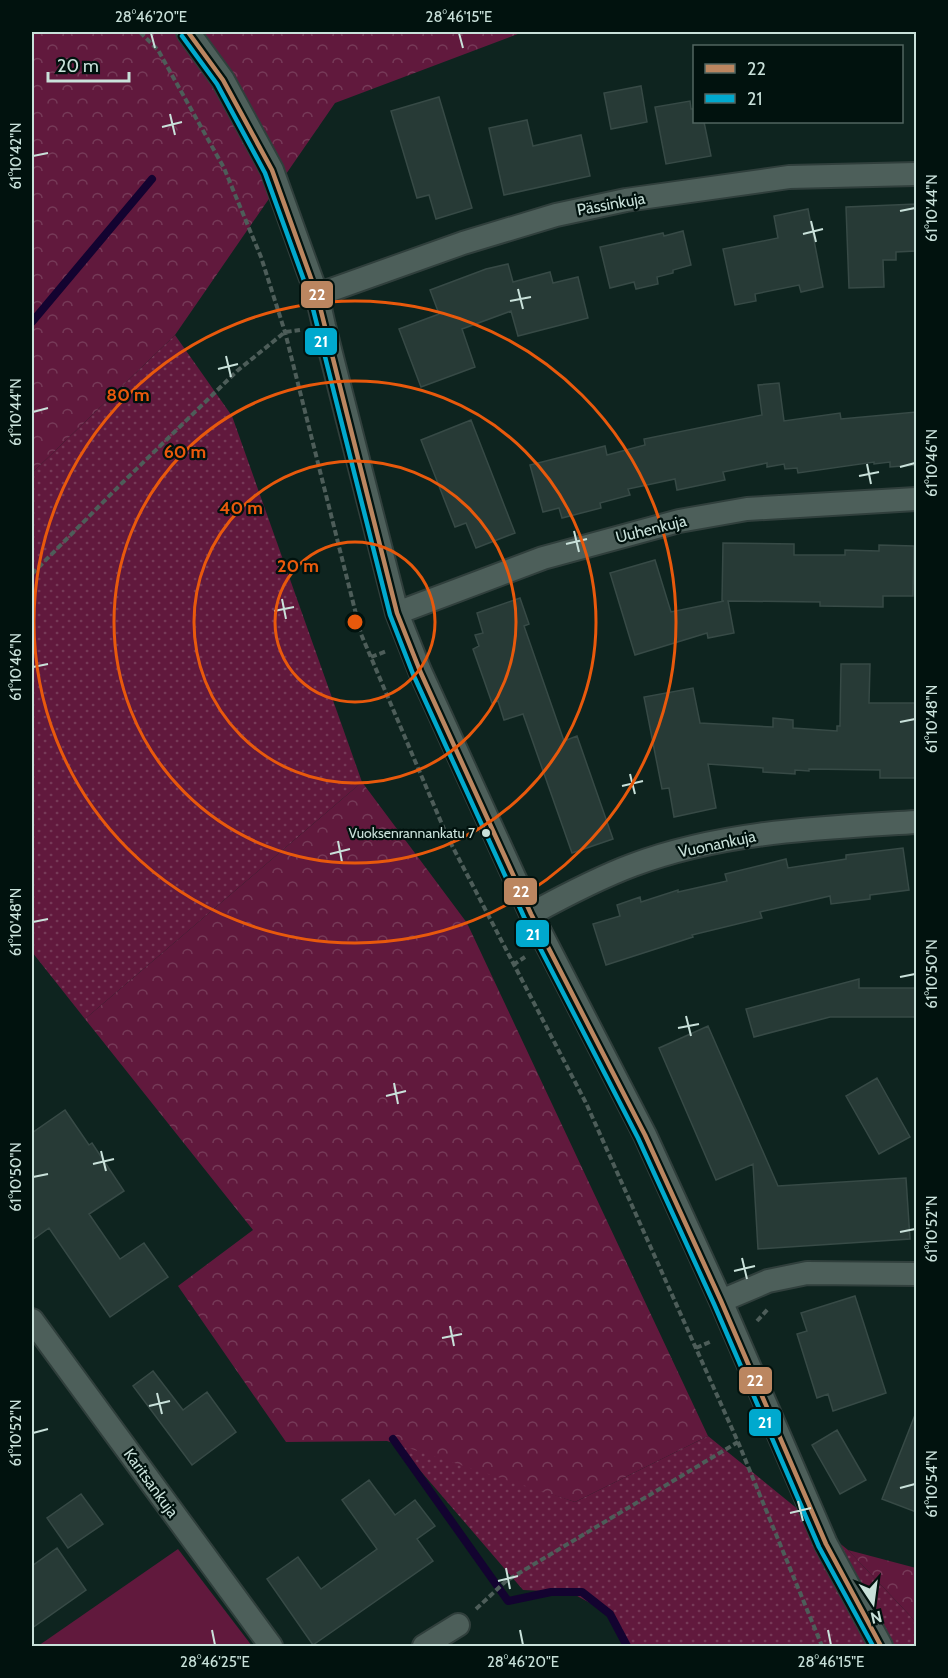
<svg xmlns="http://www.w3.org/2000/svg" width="948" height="1678" viewBox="0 0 948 1678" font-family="Cabin,sans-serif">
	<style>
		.grass { fill: url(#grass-dots) }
		.forest { fill: url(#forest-crowns) }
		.garden { fill: #61193d }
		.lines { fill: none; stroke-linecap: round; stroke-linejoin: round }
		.stream { stroke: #130330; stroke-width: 8 }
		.building { fill: #273a36; stroke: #374a46; stroke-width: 1.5 }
		.street-casing { stroke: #303f3c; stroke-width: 26 }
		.path { stroke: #4d5d59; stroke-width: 4; stroke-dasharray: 6 3; stroke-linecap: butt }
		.street { stroke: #4d5f5a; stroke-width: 22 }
		.bus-1-casing { stroke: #01120e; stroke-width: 9 }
		.bus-2-casing { stroke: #01120e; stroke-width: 9 }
		.bus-1 { stroke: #bb8660; stroke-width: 4.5 }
		.bus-2 { stroke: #00a9ce; stroke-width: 4.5 }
		.ticks { fill: none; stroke: #c9e1da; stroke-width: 2 }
		.ring { fill: none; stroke: #e8590c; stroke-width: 3 }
		.bus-dot { fill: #c9e1da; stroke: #01120e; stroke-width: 2 }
		.labels { text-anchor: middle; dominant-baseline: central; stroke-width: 4.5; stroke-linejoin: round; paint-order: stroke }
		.bus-label { font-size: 14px; fill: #c9e1da; stroke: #01120e; text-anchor: end }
		.street-label { font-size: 16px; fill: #c9e1da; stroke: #01120e }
		.centre { fill: #e8590c; stroke: #01120e; stroke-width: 3 }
		.ring-label { font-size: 18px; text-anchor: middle; font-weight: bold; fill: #e8590c; stroke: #01120e; stroke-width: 4.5; stroke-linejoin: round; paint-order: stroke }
		.line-badge { stroke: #01120e; stroke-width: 2 }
		.badge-label { font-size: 16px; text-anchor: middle; font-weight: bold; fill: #fff }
		.neatline { fill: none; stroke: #c9e1da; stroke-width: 2 }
		.ticks-label { font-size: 15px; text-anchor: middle; fill: #c9e1da }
	</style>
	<defs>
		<pattern id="grass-dots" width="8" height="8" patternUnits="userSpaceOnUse" patternTransform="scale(1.5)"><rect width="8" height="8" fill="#61193d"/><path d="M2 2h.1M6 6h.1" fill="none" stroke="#763a58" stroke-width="1.8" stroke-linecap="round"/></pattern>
		<pattern id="forest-crowns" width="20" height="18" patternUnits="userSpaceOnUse" patternTransform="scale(1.5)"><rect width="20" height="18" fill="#61193d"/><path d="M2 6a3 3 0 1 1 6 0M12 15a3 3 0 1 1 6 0" fill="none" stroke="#763a58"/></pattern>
	</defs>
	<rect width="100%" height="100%" fill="#0e241f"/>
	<!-- grass -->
	<path class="grass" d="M 175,335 L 232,416 L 362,782 L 85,1019 L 32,952 L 32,473 Z
		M 708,1436 L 848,1550 L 916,1622 L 916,1646 L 627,1646 L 610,1614 L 570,1592 L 523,1590 L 393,1439 L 575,1502 Z"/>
	<!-- forest -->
	<path class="forest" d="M 32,32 L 523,32 L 335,103 L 175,335 L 32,473 Z
		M 362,782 L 467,923 L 708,1436 L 575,1502 L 387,1441 L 286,1442 L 178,1286 L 253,1230 L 85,1019 Z
		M 848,1550 L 916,1568 L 916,1622 Z"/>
	<!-- garden -->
	<path class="garden" d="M 178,1549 L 252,1646 L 38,1646 Z"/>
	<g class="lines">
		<!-- stream -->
		<path class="stream" d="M 32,322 L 152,179
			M 393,1439 L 508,1601 L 551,1592 L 582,1592 L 610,1614 L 627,1646"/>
	</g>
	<!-- building -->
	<path class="building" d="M 641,86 L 647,122 L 611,129 L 604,93 Z
		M 439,97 L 472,208 L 436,219 L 429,195 L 417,198 L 391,111 Z
		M 690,101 L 691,109 L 694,109 L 694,122 L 704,122 L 711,156 L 666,164 L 655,107 Z
		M 527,120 L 533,146 L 581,135 L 590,176 L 504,195 L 489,128 Z
		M 916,204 L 916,251 L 896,252 L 896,260 L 883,260 L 884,287 L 849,288 L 846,207 Z
		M 808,209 L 823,287 L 801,292 L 799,285 L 755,294 L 756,301 L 735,305 L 723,249 L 778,238 L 774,216 Z
		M 683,231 L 691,265 L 673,270 L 673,273 L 657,277 L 658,284 L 636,289 L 634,282 L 610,288 L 600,247 L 663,233 L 664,236 Z
		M 508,264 L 513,282 L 550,272 L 553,283 L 578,277 L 588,318 L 518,336 L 511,311 L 462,329 L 475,367 L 421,387 L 399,329 L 439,314 L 430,290 L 486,269 Z
		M 779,383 L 784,421 L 840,413 L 841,419 L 916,412 L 916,465 L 890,467 L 890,462 L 874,464 L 874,462 L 798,473 L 797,468 L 785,469 L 784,464 L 767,467 L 767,463 L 723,472 L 725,480 L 677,490 L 675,479 L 628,489 L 630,495 L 600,503 L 601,508 L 562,518 L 559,508 L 543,512 L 530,465 L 605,446 L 607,455 L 645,445 L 644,439 L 762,415 L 758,385 Z
		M 471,420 L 515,533 L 476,548 L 466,523 L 455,527 L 421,440 Z
		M 723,543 L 794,544 L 794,555 L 845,555 L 845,550 L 879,551 L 879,545 L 914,546 L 913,596 L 883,596 L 883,607 L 820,606 L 820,602 L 728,601 L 734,633 L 708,638 L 707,633 L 635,655 L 610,573 L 655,560 L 671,612 L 724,601 L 722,601 Z
		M 520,598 L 529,624 L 524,626 L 564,741 L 577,736 L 613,839 L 572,853 L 523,714 L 504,720 L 498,701 L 492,703 L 473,649 L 479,646 L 475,635 L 483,633 L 477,613 Z
		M 841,664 L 870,664 L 869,703 L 916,703 L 916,778 L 880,778 L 880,770 L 809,769 L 809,771 L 795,770 L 795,774 L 763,772 L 763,768 L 708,764 L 716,808 L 674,817 L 669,788 L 662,789 L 644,697 L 693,688 L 700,723 L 773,727 L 773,718 L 793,720 L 793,728 L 837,731 L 837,726 L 840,726 Z
		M 903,848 L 909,890 L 870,895 L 870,899 L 831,904 L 830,896 L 760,912 L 762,918 L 692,935 L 693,937 L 606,965 L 593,924 L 620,916 L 617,905 L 640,897 L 641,902 L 678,890 L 678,892 L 727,881 L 725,874 L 786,859 L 788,868 L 846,859 L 846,855 Z
		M 859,979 L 859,988 L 916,988 L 916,1017 L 830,1017 L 754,1037 L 746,1009 Z
		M 708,1026 L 778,1186 L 906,1178 L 910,1239 L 758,1249 L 753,1164 L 716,1180 L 659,1048 Z
		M 877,1078 L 910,1137 L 879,1154 L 846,1096 Z
		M 65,1110 L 89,1145 L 92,1143 L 124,1191 L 89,1214 L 120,1259 L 144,1243 L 168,1277 L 110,1317 L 49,1228 L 32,1240 L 32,1133 Z
		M 855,1296 L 886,1393 L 833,1411 L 828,1394 L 817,1398 L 797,1334 L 807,1331 L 801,1313 Z
		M 153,1371 L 183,1410 L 207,1392 L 236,1432 L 192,1465 L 133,1386 Z
		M 915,1415 L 916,1415 L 916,1512 L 882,1499 Z
		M 837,1430 L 866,1480 L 840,1494 L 812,1445 Z
		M 369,1480 L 395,1515 L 415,1500 L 435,1526 L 417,1539 L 433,1561 L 313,1645 L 267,1579 L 298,1557 L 321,1589 L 377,1549 L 342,1500 Z
		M 81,1494 L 103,1524 L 68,1548 L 47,1518 Z
		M 57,1548 L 86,1590 L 32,1628 L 32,1566 Z"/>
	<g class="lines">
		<!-- street casing -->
		<g class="street-casing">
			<path id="street" d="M 188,32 L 223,80 L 272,170 L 317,295 L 324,326 L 397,613 L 420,671 L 531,914 L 645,1135 L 721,1301 L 826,1544 L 881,1646
				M 317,295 L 463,243 L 556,215 L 626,200 L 789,177 L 916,174
				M 397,613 L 543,558 L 679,521 L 747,509 L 916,499
				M 531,914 C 564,896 598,878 633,865 C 724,831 821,828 916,822
				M 721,1301 L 768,1281 L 807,1273 L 916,1274
				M 32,1320 L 271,1646
				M 424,1646 L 458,1625"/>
		</g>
		<!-- path -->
		<path class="path" d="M 140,32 L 158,50 L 224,168 L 261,257 L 285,332 L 361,634 L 447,836 L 586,1103 L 738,1442 L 822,1646
			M 32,574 L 120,485 L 237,371 L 285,332 L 300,330
			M 371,657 L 387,651
			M 513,965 L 525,957
			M 757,1321 L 768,1309
			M 696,1348 L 712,1341
			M 476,1609 L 506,1581 L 738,1442"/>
		<!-- street -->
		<use href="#street" class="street"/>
		<!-- bus-1 casing -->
		<g class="bus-1-casing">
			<path id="bus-1" d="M 188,32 L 223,80 L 272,170 L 317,295 L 397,613 L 420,671 L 531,914 L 645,1135 L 721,1301 L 826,1544 L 881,1646"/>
		</g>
		<!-- bus-2 casing -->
		<g class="bus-2-casing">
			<path id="bus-2" d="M 182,36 L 217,84 L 265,173 L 310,297 L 390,615 L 413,674 L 524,917 L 638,1138 L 714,1304 L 819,1547 L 873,1646"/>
		</g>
		<!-- bus-1 -->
		<use href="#bus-1" class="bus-1"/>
		<!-- bus-2 -->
		<use href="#bus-2" class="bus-2"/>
	</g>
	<!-- ticks -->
	<path class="ticks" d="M 151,33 L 155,48M 459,33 L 463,48M 170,114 L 175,135M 162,127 L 182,122M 33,156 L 48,153M 900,211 L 915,208M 811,221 L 816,242M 803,234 L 823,229M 518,289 L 523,309M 510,301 L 531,297M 226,356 L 231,377M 218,369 L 238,364M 33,412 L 48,408M 867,464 L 871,484M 900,467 L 915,463M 859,476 L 879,472M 574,531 L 579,552M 566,544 L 587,539M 282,599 L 286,619M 274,611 L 294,607M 33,667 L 48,664M 900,722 L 915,719M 630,774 L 635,794M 622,786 L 643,781M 338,841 L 342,862M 330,854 L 350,849M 33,922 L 48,919M 900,977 L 915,974M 686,1016 L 691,1036M 678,1028 L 699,1024M 394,1083 L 398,1104M 386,1096 L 406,1091M 101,1151 L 106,1171M 93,1164 L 114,1159M 33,1177 L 48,1174M 900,1232 L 915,1229M 742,1258 L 747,1279M 734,1271 L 755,1266M 450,1326 L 454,1346M 442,1338 L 462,1334M 157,1393 L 162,1414M 149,1406 L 170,1401M 33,1433 L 48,1429M 900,1488 L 915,1484M 798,1501 L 803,1521M 790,1513 L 811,1508M 506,1568 L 510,1589M 498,1581 L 518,1576M 212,1630 L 215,1645M 520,1630 L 523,1645M 828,1630 L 831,1645"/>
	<!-- distance rings -->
	<g class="ring">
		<circle cx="355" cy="622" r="80"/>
		<circle cx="355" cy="622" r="161"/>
		<circle cx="355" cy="622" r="241"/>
		<circle cx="355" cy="622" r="321"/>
	</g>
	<!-- markers -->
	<circle class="bus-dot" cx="486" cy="833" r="5"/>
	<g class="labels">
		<!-- bus labels -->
		<g class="bus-label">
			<text x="475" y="833">Vuoksenrannankatu 7</text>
		</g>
		<!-- street labels -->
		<g class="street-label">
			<text transform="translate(611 204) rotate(-10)">Pässinkuja</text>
			<text transform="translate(651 529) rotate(-14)">Uuhenkuja</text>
			<text transform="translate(717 844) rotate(-12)">Vuonankuja</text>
			<text transform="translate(151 1483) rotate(54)">Karitsankuja</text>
		</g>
	</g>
	<circle cx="355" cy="622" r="9" class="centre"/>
	<g class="ring-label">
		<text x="128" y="401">80 m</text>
		<text x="185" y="458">60 m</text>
		<text x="241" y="514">40 m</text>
		<text x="298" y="572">20 m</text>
	</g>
	<g class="line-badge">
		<rect x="300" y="280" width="34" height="29" rx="6" fill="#bb8660"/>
		<rect x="304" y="327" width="34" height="29" rx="6" fill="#00a9ce"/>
		<rect x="503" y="877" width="35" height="29" rx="6" fill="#bb8660"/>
		<rect x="515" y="919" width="35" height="29" rx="6" fill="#00a9ce"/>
		<rect x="738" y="1366" width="35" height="29" rx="6" fill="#bb8660"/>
		<rect x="748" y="1408" width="34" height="29" rx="6" fill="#00a9ce"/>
	</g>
	<g class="badge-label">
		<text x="317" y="300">22</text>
		<text x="321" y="347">21</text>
		<text x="521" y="897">22</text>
		<text x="533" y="940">21</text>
		<text x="755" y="1386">22</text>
		<text x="765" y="1428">21</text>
	</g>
	<!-- border -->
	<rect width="948" height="1678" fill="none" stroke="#01120e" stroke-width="66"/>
	<!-- legend -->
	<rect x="693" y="45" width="210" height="78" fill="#01120e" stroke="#516560" stroke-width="1.5"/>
	<rect x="705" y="64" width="30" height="9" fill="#bb8660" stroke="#516560" stroke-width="1.5"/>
	<text x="747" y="75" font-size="18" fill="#c9e1da">22</text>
	<rect x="705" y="94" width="30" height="9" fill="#00a9ce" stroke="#516560" stroke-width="1.5"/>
	<text x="747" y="105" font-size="18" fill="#c9e1da">21</text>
	<!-- north arrow -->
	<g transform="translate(873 1603) rotate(167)" stroke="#01120e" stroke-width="4.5" paint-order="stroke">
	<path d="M0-4.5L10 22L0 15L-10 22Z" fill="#c9e1da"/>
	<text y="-9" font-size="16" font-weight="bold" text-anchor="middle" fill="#c9e1da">N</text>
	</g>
	<!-- scale -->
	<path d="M48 72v9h81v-9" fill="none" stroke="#c9e1da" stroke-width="3"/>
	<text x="57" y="72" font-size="18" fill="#c9e1da" stroke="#01120e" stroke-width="4.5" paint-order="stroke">20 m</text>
	<rect x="33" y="33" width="882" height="1612" class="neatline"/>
	<g class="ticks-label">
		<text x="151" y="22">28°46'20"E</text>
		<text x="459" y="22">28°46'15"E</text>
		<text transform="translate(16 156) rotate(-90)" y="5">61°10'42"N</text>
		<text transform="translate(932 208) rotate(-90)" y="5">61°10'44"N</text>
		<text transform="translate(16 412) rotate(-90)" y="5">61°10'44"N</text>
		<text transform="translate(932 463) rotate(-90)" y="5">61°10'46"N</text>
		<text transform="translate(16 667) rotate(-90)" y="5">61°10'46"N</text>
		<text transform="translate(932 719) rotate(-90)" y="5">61°10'48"N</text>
		<text transform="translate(16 922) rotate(-90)" y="5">61°10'48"N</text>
		<text transform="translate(932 974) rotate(-90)" y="5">61°10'50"N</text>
		<text transform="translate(16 1177) rotate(-90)" y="5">61°10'50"N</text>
		<text transform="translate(932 1229) rotate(-90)" y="5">61°10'52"N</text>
		<text transform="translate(16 1433) rotate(-90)" y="5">61°10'52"N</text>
		<text transform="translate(932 1484) rotate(-90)" y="5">61°10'54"N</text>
		<text x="215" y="1667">28°46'25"E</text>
		<text x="523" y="1667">28°46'20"E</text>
		<text x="831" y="1667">28°46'15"E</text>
	</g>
</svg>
